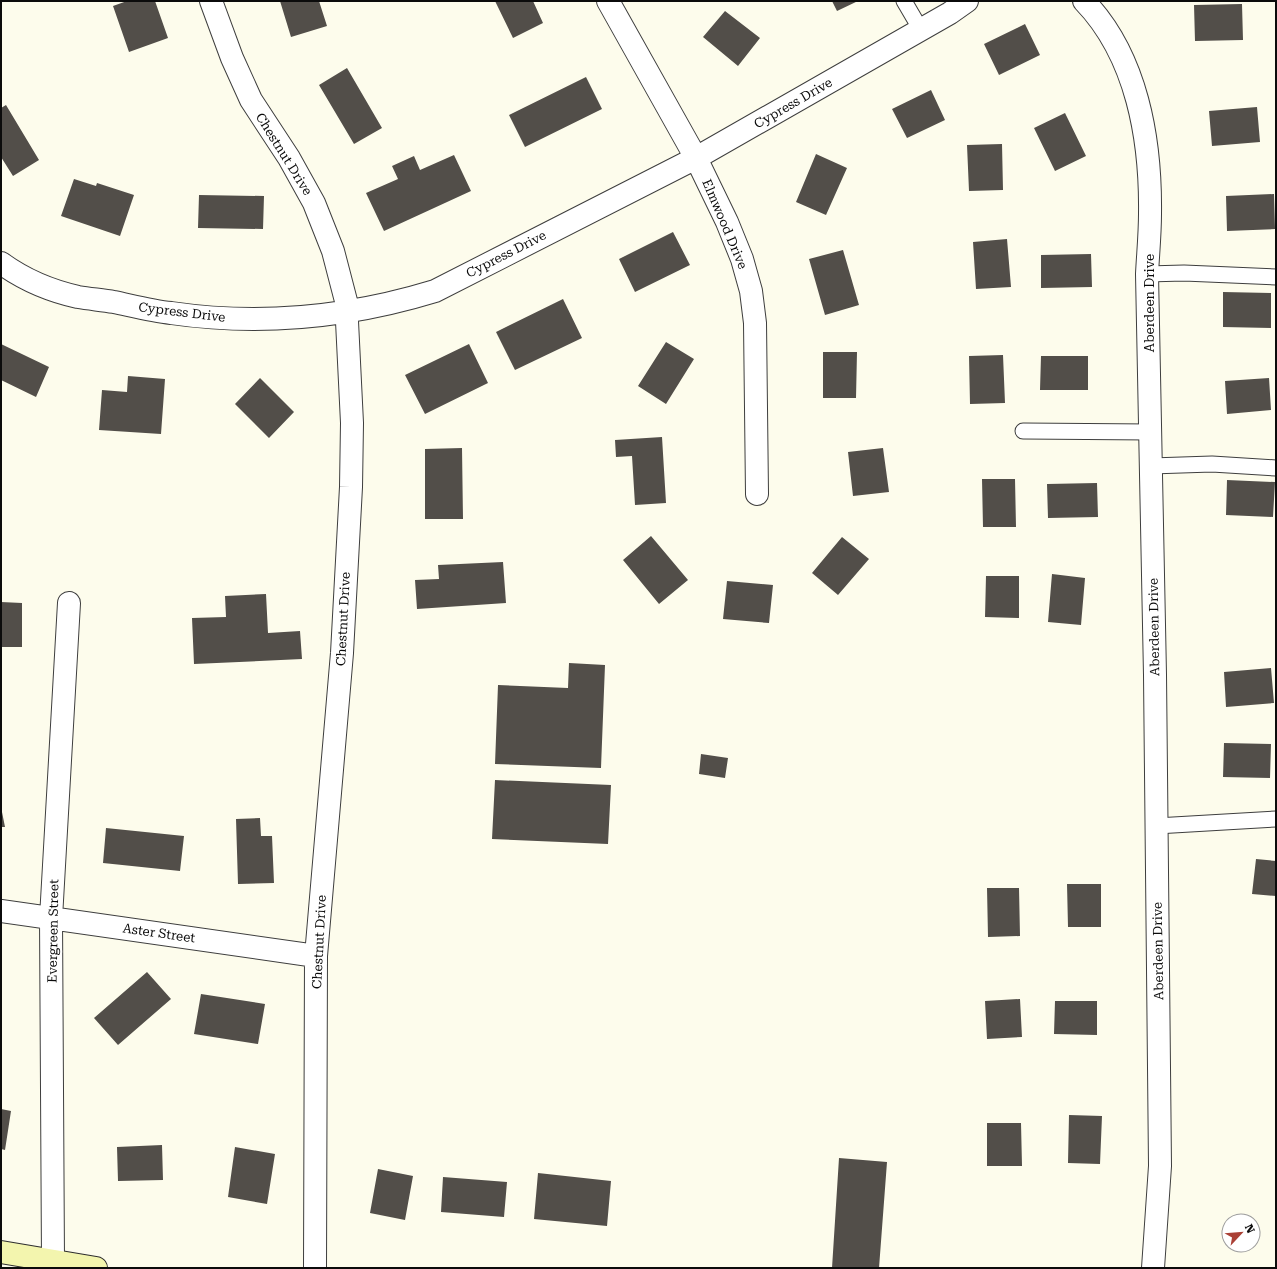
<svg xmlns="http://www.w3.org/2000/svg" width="1277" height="1269" viewBox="0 0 1277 1269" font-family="'Roboto Serif',serif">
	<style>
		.building { fill: #524e49 }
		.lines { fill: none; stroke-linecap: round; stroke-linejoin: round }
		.lane-casing { stroke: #3e3e3e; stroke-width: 17 }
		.street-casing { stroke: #3e3e3e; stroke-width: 24 }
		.secondary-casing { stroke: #2d2d2d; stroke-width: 24 }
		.lane { stroke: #fff; stroke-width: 15 }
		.street { stroke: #fff; stroke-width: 22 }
		.secondary { stroke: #f3f5ae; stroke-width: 22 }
		.labels { text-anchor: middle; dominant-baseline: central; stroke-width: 4; stroke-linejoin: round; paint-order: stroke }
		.street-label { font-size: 13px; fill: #0b0b0b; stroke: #fff }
	</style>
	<rect width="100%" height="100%" fill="#fdfcec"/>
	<!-- building -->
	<path class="building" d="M 127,1 L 155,1 L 168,38 L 129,52 L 113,6 Z
		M 280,1 L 319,1 L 327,26 L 291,37 Z
		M 495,1 L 533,1 L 543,23 L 513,38 Z
		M 832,1 L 858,1 L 837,11 Z
		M 1242,4 L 1243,40 L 1195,41 L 1194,5 Z
		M 725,11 L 760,38 L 738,66 L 703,37 Z
		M 1025,24 L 1040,55 L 999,75 L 984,44 Z
		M 347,68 L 382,128 L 354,144 L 319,85 Z
		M 586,77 L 602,109 L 525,147 L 509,115 Z
		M 931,90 L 945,120 L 907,138 L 892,109 Z
		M 6,105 L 39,160 L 13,176 L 1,157 L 1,108 Z
		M 1257,107 L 1260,142 L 1212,146 L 1209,111 Z
		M 1065,113 L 1086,156 L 1055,171 L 1034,128 Z
		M 1002,144 L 1003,190 L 969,191 L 967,145 Z
		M 816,154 L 847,168 L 826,215 L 796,202 Z
		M 454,155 L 471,191 L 384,231 L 366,193 L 398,179 L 392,166 L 414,156 L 420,170 Z
		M 74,179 L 96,186 L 97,183 L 134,195 L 120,236 L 61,216 Z
		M 1274,194 L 1275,229 L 1227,231 L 1226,196 Z
		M 199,195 L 264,196 L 263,229 L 198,228 Z
		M 673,232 L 690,265 L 635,292 L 619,259 Z
		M 1007,239 L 1011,287 L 976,289 L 973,242 Z
		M 843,250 L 859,305 L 825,315 L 809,259 Z
		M 1091,254 L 1092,287 L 1041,288 L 1041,255 Z
		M 1223,292 L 1271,293 L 1271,328 L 1223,327 Z
		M 563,299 L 582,338 L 515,370 L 496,332 Z
		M 666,342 L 694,359 L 666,404 L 638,386 Z
		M 1,344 L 49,367 L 36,397 L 1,380 Z
		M 469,344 L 488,383 L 425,414 L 405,375 Z
		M 823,352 L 857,352 L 856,398 L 823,398 Z
		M 1003,355 L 1005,403 L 970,404 L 969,356 Z
		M 1041,356 L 1088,356 L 1088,390 L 1040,390 Z
		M 128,376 L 165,379 L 161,434 L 99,430 L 102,390 L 127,392 Z
		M 260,378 L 294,412 L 269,438 L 235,404 Z
		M 1269,378 L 1271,410 L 1227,414 L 1225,381 Z
		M 662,437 L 666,503 L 635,505 L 632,456 L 616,457 L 615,440 Z
		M 462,448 L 463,519 L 425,519 L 425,449 Z
		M 883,448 L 889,492 L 853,496 L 848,452 Z
		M 982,479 L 1015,479 L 1016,527 L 983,527 Z
		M 1227,480 L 1275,482 L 1273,517 L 1226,515 Z
		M 1097,483 L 1098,517 L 1048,518 L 1047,484 Z
		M 651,536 L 688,580 L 659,604 L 623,560 Z
		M 842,537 L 869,559 L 838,595 L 812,573 Z
		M 503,562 L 506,603 L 417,609 L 415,580 L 439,579 L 438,565 Z
		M 1052,574 L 1085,578 L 1081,625 L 1048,622 Z
		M 986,576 L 1019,576 L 1019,618 L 985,617 Z
		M 727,581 L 773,585 L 769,623 L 723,619 Z
		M 266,594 L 268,633 L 300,631 L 302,659 L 194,664 L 192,618 L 226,617 L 225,596 Z
		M 1,602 L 22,603 L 22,647 L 1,647 Z
		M 569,663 L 605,665 L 601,768 L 495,764 L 498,685 L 568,688 Z
		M 1271,668 L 1274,703 L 1226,707 L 1224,672 Z
		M 1224,743 L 1271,744 L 1270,778 L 1223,777 Z
		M 701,754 L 728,758 L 725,778 L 699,774 Z
		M 495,780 L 611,785 L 608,844 L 492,839 Z
		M 1,807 L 5,827 L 1,827 Z
		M 260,818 L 261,836 L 272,836 L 274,883 L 238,884 L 236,819 Z
		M 106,828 L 184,836 L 180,871 L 103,863 Z
		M 1256,859 L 1276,861 L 1276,896 L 1252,894 Z
		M 1067,884 L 1101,884 L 1101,927 L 1068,927 Z
		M 987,888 L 1019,888 L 1020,936 L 988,937 Z
		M 147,972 L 171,999 L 118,1045 L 94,1018 Z
		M 201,994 L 265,1004 L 258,1044 L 194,1034 Z
		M 1020,999 L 1022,1037 L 987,1039 L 985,1001 Z
		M 1055,1001 L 1097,1001 L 1097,1035 L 1054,1034 Z
		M 1,1109 L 11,1111 L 5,1150 L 1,1149 Z
		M 1069,1115 L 1102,1116 L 1100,1164 L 1068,1163 Z
		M 987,1123 L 1021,1123 L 1022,1166 L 987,1166 Z
		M 162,1145 L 163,1180 L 118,1181 L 117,1147 Z
		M 235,1147 L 275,1154 L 267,1204 L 228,1197 Z
		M 839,1158 L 887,1162 L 879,1268 L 832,1268 Z
		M 378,1169 L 413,1176 L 405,1220 L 370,1213 Z
		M 538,1173 L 611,1181 L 607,1226 L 534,1219 Z
		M 443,1177 L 507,1182 L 504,1217 L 441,1212 Z"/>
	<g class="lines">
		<!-- lane casing -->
		<g class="lane-casing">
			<path id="lane" d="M 904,1 L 921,30
				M 1147,274 L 1184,273 L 1276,277
				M 1023,431 L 1150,432
				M 1151,466 L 1212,464 L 1276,468
				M 1156,826 L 1276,819"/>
		</g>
		<!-- street casing -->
		<g class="street-casing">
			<path id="street" d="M 211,1 L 232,58 L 251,100 L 289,158 L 314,203 L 333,251 L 346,301 L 352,423 L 351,487 L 342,653 L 316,956 L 315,1268
				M 608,1 L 696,158 L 727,222 L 742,259 L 751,291 L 755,323 L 757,494
				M 1084,1 C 1137,56 1151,139 1150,214 C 1150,234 1148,254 1147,274 L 1155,675 L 1160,1166 L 1153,1268
				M 1,263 C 23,279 51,291 78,297 C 90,299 102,300 114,302 C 133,306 152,311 171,313 C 260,326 350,317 435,291 L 696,158 L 950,13 L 967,1
				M 1,911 L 316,956
				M 53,1260 L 51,918 L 69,603"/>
		</g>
		<!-- secondary casing -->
		<g class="secondary-casing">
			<path id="secondary" d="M 1,1252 L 96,1268"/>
		</g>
		<!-- lane -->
		<use href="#lane" class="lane"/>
		<!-- street -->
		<use href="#street" class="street"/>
		<!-- secondary -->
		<use href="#secondary" class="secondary"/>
	</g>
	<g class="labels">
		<!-- street labels -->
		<g class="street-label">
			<text transform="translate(793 103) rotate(-30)">Cypress Drive</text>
			<text transform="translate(284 154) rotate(58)">Chestnut Drive</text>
			<text transform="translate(725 224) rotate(67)">Elmwood Drive</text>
			<text transform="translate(506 254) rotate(-27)">Cypress Drive</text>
			<text transform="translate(1149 303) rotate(-90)">Aberdeen Drive</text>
			<text transform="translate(182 312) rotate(7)">Cypress Drive</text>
			<text transform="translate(343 619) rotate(-87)">Chestnut Drive</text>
			<text transform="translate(1154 627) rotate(-91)">Aberdeen Drive</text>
			<text transform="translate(53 931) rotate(-89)">Evergreen Street</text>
			<text transform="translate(159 933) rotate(8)">Aster Street</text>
			<text transform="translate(319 942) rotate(-87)">Chestnut Drive</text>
			<text transform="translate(1158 951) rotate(-91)">Aberdeen Drive</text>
		</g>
	</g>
	<!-- border -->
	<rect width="1277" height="1269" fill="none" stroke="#0b0b0b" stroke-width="4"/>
	<!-- north arrow -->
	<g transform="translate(1241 1233) rotate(64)"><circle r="19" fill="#ffffff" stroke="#9d9d9d"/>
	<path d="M0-3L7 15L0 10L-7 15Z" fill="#aa4035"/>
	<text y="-6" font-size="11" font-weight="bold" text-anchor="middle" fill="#0b0b0b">N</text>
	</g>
</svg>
